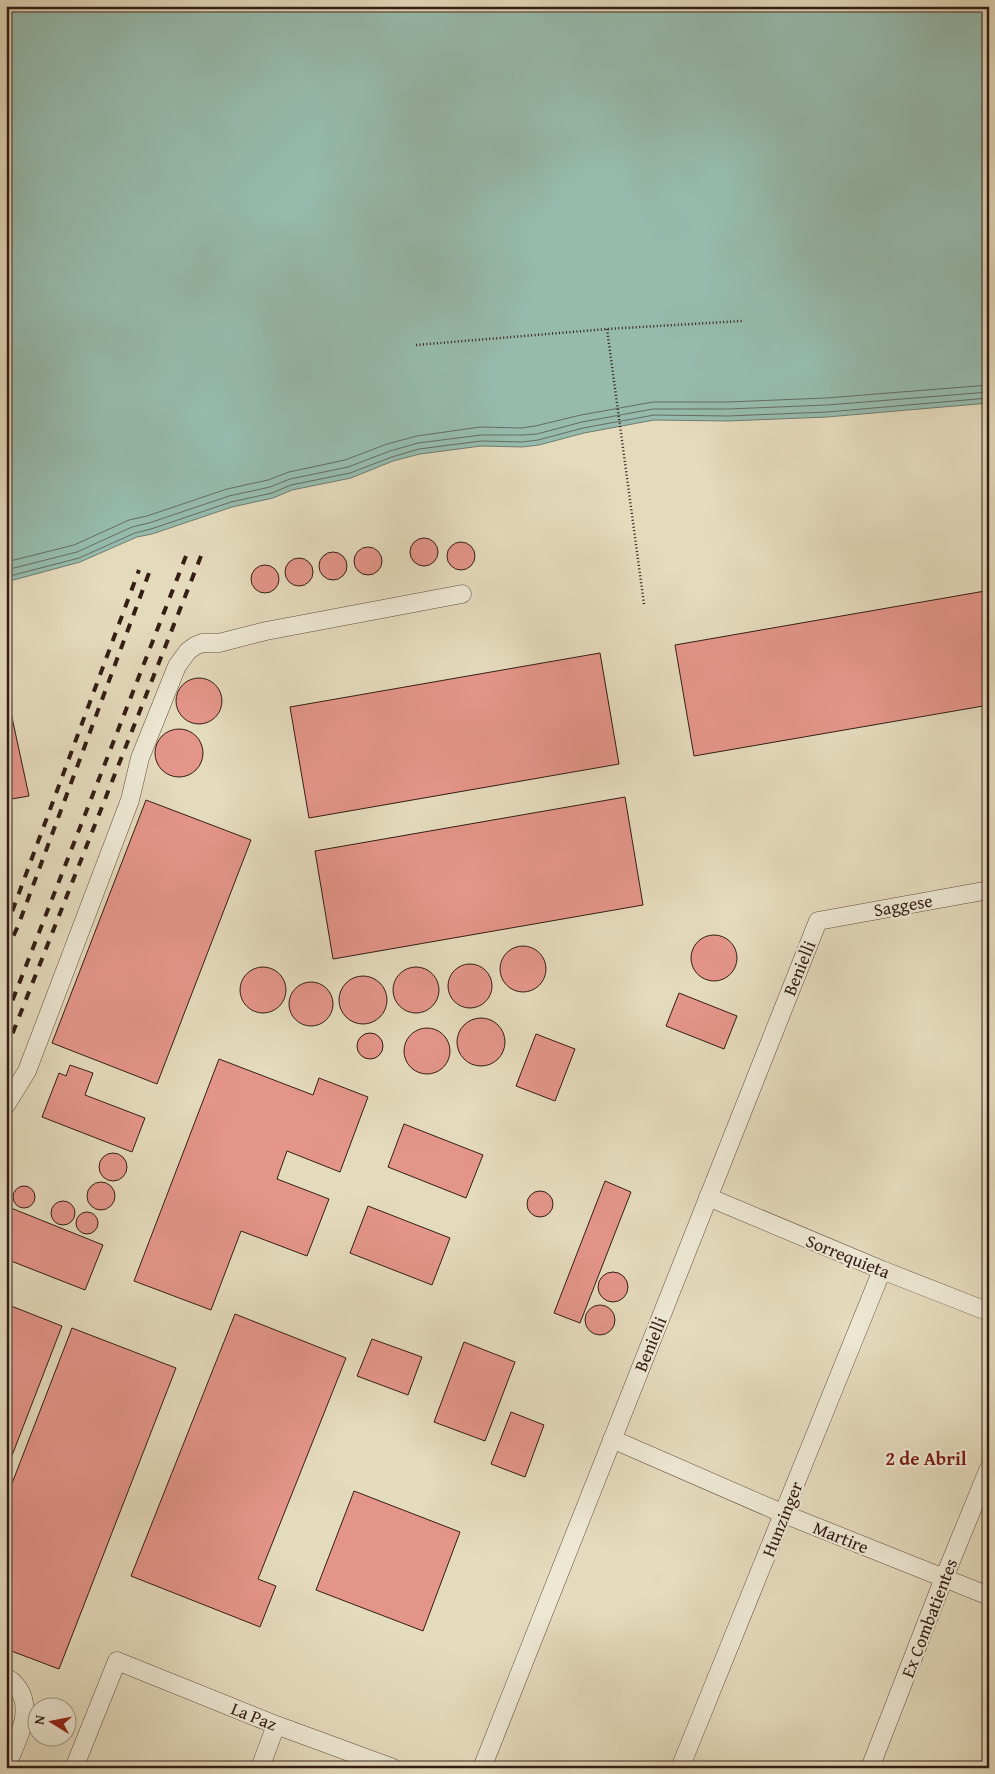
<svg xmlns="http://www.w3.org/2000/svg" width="995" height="1774" viewBox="0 0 995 1774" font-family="'Gentium Book Plus',serif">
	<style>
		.water { fill: #96bbad; stroke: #6f7c70 }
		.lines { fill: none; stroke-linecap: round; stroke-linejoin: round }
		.shore { stroke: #656c61; stroke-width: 1 }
		.building { fill: #e39589; stroke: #341d15 }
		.minor-casing { stroke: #604c3f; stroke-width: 19 }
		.path { stroke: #341d15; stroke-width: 2.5; stroke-dasharray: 1 2.5; stroke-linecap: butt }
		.minor { stroke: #ede7d3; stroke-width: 18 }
		.rail { stroke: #341d15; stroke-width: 4; stroke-dasharray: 9 9; stroke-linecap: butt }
		.labels { text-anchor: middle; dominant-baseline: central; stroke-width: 4.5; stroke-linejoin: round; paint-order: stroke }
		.street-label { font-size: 18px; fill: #341d15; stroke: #ede7d3 }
		.neighbourhood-label { font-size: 19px; font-weight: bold; fill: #7a1f14; stroke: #ede7d3 }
	</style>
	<rect width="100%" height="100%" fill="#e4dabc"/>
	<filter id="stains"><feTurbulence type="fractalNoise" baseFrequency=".004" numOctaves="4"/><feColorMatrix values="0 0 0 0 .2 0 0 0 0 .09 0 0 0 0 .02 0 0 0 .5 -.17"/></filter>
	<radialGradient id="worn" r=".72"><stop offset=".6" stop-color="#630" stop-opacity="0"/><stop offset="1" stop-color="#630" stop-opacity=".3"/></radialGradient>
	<!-- water -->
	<path class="water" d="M 6,6 L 989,6 L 989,403 L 827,417 L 728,421 L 654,420 L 584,433 L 539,445 L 522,447 L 481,446 L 420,454 L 393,461 L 351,478 L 292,490 L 273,498 L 232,507 L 152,534 L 137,537 L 80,562 L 6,582 Z"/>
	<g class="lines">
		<!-- shore -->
		<path class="shore" d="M 6,562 L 74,545 L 129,520 L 147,516 L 227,489 L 268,480 L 289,472 L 345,460 L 387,444 L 417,436 L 480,427 L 521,428 L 535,426 L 581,415 L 653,402 L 728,402 L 826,398 L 989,385
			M 6,570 L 77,552 L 132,527 L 149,523 L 229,496 L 270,487 L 290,479 L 348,467 L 390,451 L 418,443 L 481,435 L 522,435 L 537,434 L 582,422 L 653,409 L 728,409 L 827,405 L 989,392
			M 6,577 L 79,558 L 135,533 L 151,529 L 231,502 L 272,493 L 291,485 L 350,473 L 392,457 L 419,449 L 481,441 L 522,442 L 538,440 L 583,428 L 654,415 L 728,416 L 827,412 L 989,398"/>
	</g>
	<!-- building -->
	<path class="building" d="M410 552a14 14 0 1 1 28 0a14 14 0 1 1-28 0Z
		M447 556a14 14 0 1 1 28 0a14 14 0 1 1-28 0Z
		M354 561a14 14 0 1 1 28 0a14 14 0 1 1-28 0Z
		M319 566a14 14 0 1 1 28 0a14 14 0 1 1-28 0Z
		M285 572a14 14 0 1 1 28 0a14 14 0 1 1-28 0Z
		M251 579a14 14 0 1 1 28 0a14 14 0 1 1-28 0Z
		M 985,591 L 989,611 L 989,705 L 694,756 L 675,645 Z
		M 600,653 L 619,764 L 309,818 L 290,707 Z
		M176 701a23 23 0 1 1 46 0a23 23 0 1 1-46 0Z
		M 8,699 L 29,796 L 6,800 L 6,700 Z
		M155 753a24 24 0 1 1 48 0a24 24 0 1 1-48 0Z
		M 625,797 L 643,905 L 333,959 L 315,851 Z
		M 146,800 L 251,840 L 157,1084 L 52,1043 Z
		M691 958a23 23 0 1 1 46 0a23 23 0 1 1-46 0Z
		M500 969a23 23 0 1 1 46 0a23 23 0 1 1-46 0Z
		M448 986a22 22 0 1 1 44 0a22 22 0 1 1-44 0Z
		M393 990a23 23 0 1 1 46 0a23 23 0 1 1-46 0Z
		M240 990a23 23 0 1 1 46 0a23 23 0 1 1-46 0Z
		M339 1000a24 24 0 1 1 48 0a24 24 0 1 1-48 0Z
		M289 1004a22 22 0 1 1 44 0a22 22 0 1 1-44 0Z
		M 679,993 L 737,1016 L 724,1049 L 666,1026 Z
		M457 1042a24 24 0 1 1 48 0a24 24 0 1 1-48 0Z
		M404 1051a23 23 0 1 1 46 0a23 23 0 1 1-46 0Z
		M357 1046a13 13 0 1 1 26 0a13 13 0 1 1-26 0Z
		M 536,1034 L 575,1049 L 555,1101 L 516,1086 Z
		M 219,1059 L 313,1095 L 319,1078 L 368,1097 L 340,1172 L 287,1151 L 277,1179 L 329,1199 L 307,1256 L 241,1231 L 211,1310 L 134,1281 Z
		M 70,1065 L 93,1073 L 85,1095 L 145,1118 L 132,1152 L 42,1117 L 59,1073 L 66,1076 Z
		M 404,1124 L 483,1155 L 466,1198 L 388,1167 Z
		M99 1167a14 14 0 1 1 28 0a14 14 0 1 1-28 0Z
		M 6,1178 L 10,1181 L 12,1187 L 10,1193 L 6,1198 Z
		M 605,1181 L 631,1192 L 580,1323 L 554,1313 Z
		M87 1196a14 14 0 1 1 28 0a14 14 0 1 1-28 0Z
		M13 1197a11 11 0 1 1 22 0a11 11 0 1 1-22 0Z
		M527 1204a13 13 0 1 1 26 0a13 13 0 1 1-26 0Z
		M51 1213a12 12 0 1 1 24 0a12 12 0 1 1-24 0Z
		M 6,1206 L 103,1245 L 85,1290 L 6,1259 Z
		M 368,1206 L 450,1238 L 432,1285 L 350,1253 Z
		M76 1223a11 11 0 1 1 22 0a11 11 0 1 1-22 0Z
		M598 1287a15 15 0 1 1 30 0a15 15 0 1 1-30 0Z
		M 6,1304 L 62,1326 L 6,1471 Z
		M585 1320a15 15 0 1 1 30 0a15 15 0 1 1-30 0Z
		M 235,1314 L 346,1358 L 258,1579 L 276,1586 L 260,1627 L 131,1576 Z
		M 72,1328 L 176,1368 L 59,1669 L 6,1649 L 6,1499 Z
		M 372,1339 L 422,1357 L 408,1395 L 357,1376 Z
		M 464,1342 L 515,1362 L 485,1441 L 434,1422 Z
		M 511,1412 L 544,1425 L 525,1477 L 491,1464 Z
		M 354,1491 L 460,1532 L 423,1631 L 316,1590 Z"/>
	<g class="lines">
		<!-- minor casing -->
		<g class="minor-casing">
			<path id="minor" d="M 6,1105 L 27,1071 L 130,800 L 140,758 L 177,666 L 188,651 L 195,646 L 202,643 L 219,643 L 266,631 L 462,594
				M 708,1197 L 882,1270 L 989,1312
				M 612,1439 L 784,1514 L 989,1596
				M 6,1678 C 12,1680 14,1683 18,1688 C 35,1712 15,1744 6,1767
				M 74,1768 L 117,1661 L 276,1725 L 393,1768
				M 260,1768 L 276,1725
				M 482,1768 L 818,921 L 989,890
				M 680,1768 L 882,1270
				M 870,1768 L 944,1578 L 989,1468"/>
		</g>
		<!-- path -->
		<path class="path" d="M 607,329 L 644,604
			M 416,345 L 607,329 L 742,321"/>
		<!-- minor -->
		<use href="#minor" class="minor"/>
		<!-- rail -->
		<path class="rail" d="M 6,928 L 139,570
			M 6,952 L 18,926 L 149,573
			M 6,1017 L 186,556
			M 6,1050 L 203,551"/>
	</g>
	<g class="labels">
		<!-- street labels -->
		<g class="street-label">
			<text transform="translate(903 905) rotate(-10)">Saggese</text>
			<text transform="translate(799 968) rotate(-68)">Benielli</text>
			<text transform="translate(848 1256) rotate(22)">Sorrequieta</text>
			<text transform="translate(650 1344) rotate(-68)">Benielli</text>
			<text transform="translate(782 1519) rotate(-68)">Hunzinger</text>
			<text transform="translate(841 1537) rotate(22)">Martire</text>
			<text transform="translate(929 1618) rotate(-69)">Ex Combatientes</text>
			<text transform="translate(254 1716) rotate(22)">La Paz</text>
		</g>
		<!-- neighbourhood labels -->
		<g class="neighbourhood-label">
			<text x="926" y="1458">2 de Abril</text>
		</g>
	</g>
	<!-- margin -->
	<rect width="995" height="1774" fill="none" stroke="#e4dabc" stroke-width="25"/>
	<rect x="8" y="8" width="980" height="1759" fill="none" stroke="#341d15" stroke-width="2.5"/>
	<rect x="12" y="12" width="970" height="1749" fill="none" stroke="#341d15"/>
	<!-- north arrow -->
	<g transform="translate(52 1722) rotate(280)"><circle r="24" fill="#ede7d3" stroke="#a39687"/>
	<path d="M0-4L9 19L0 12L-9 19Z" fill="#8f2418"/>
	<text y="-8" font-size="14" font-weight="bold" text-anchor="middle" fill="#341d15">N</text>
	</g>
	<rect width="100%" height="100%" filter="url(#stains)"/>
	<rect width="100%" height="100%" fill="url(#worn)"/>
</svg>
